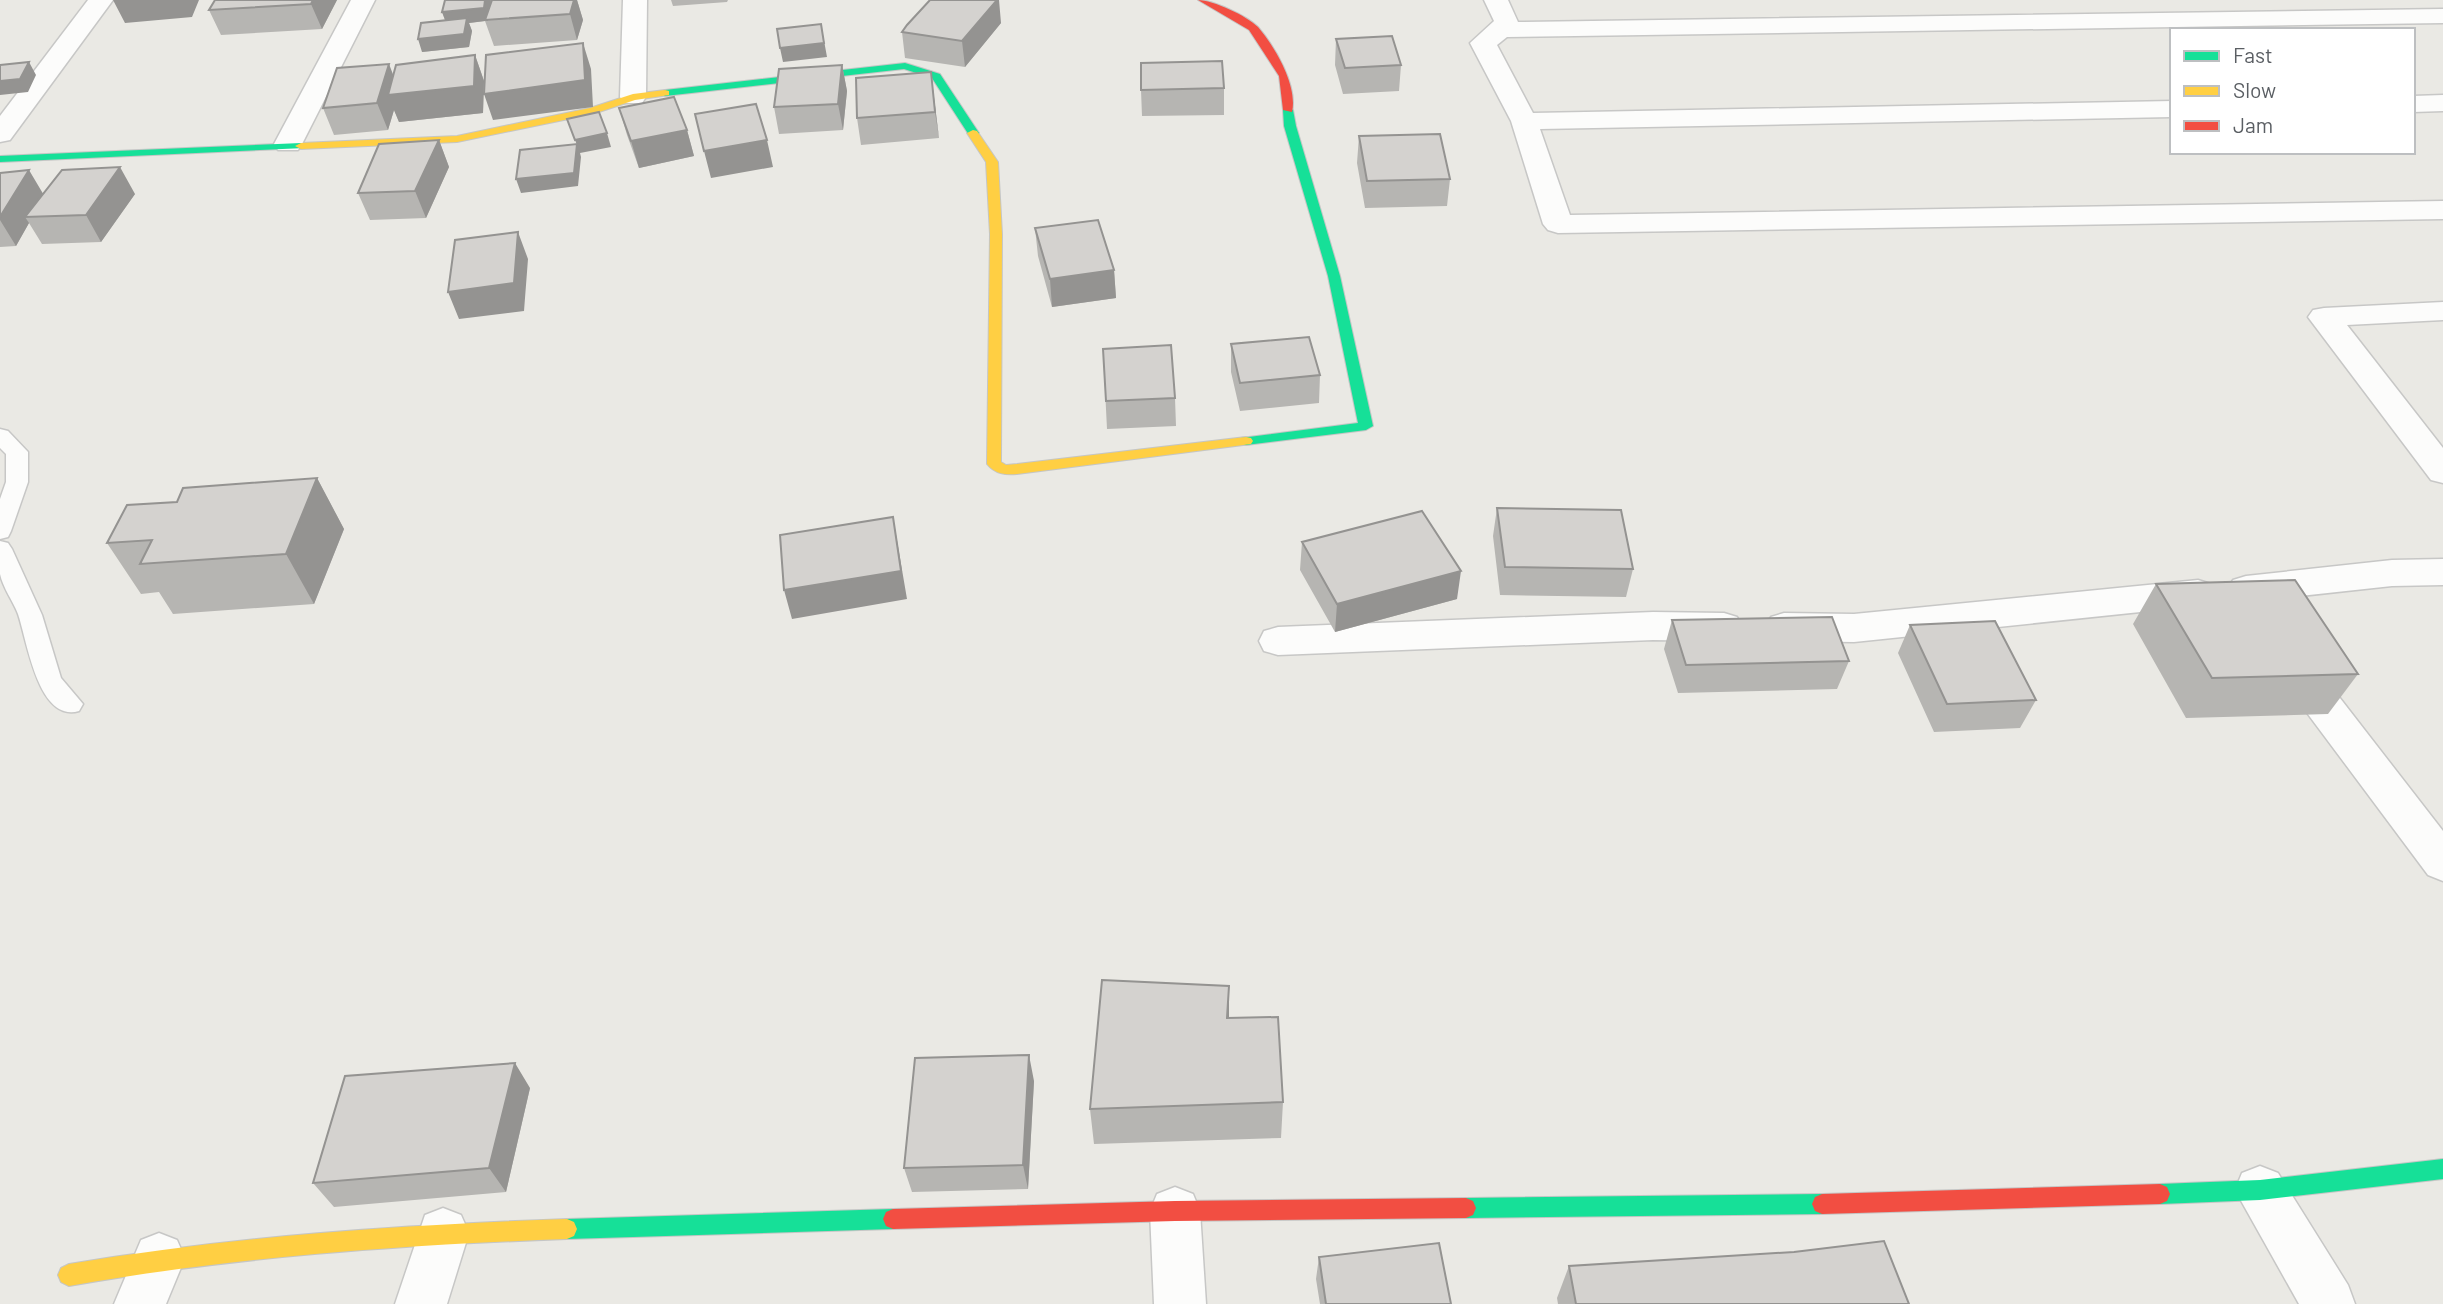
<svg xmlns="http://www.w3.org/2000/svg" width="2443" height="1304" viewBox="0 0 2443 1304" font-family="Barlow,sans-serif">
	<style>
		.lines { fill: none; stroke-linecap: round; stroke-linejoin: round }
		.lane-casing { stroke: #c7c7c6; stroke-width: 3 }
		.street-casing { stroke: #c7c7c6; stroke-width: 3 }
		.fast-casing { stroke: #c5c6c5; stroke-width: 2 }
		.slow-casing { stroke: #c5c6c5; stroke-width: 2 }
		.jam-casing { stroke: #c5c6c5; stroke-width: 2 }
		.lane { fill: #fcfcfb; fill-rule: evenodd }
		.street { fill: #fcfcfb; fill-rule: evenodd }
		.fast { fill: #16e098; fill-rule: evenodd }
		.slow { fill: #ffcf43; fill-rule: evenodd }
		.jam { fill: #f24e42; fill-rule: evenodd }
		.wall { fill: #b6b5b2 }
		.shaded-wall { fill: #949391 }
		.building { fill: #d4d2cf; stroke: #949391; stroke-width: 2 }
	</style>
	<rect width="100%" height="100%" fill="#eae9e4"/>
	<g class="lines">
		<!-- lane casing -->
		<g class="lane-casing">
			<path id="lane" d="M 0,429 L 8,431 L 28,452 L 28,482 L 11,531 L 8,537 L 0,539 L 0,499 L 6,482 L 6,454 L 0,448 Z
				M 0,541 L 8,543 L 12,549 L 42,615 L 61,678 L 83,704 L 79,711 C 38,723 27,640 18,614 C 13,601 3,588 0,574 C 0,564 0,551 0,541 Z"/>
		</g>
		<!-- street casing -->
		<g class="street-casing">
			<path id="street" d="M 88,0 L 113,0 L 10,140 L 0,142 L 0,116 Z
				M 351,0 L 375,0 L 302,144 L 298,150 L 278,150 L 274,144 Z
				M 623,0 L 647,0 L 646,97 L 642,103 L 624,103 L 620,97 Z
				M 1484,0 L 1508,0 L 1518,22 L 2443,9 L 2443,23 L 1507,37 L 1497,45 L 1533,113 L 2172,101 L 2172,117 L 1540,129 L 1570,215 L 2443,201 L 2443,219 L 1558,233 L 1548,230 L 1543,224 L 1511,121 L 1470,43 L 1494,21 Z
				M 2443,95 L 2443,111 L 2413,112 L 2413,96 Z
				M 2443,302 L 2443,320 L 2347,325 L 2443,448 L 2443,483 L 2431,480 L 2308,317 L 2313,310 L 2324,308 Z
				M 2443,559 L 2443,585 L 2392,586 L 2246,602 L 2233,598 L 2227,589 L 2233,580 L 2246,576 L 2392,560 Z
				M 2198,580 L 2211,584 L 2217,593 L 2211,602 L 2198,606 L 1854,642 L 1784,641 L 1771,637 L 1765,627 L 1771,617 L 1784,613 L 1854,614 Z
				M 1653,612 L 1724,613 L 1737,617 L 1743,627 L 1737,637 L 1724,641 L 1653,640 L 1278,655 L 1264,651 L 1259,641 L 1264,631 L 1278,627 Z
				M 2298,658 L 2312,662 L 2443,831 L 2443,881 L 2428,875 L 2284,682 L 2279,672 L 2284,662 Z
				M 2260,1166 L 2278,1173 L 2348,1285 L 2355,1304 L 2299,1304 L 2235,1190 L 2242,1173 Z
				M 1175,1187 L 1193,1194 L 1200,1211 L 1206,1304 L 1154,1304 L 1150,1211 L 1157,1194 Z
				M 443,1208 L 461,1215 L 469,1233 L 447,1304 L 395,1304 L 425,1215 Z
				M 159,1233 L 177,1240 L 185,1258 L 166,1304 L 114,1304 L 141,1240 Z"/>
		</g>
		<!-- fast casing -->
		<g class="fast-casing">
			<path id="fast" d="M 905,63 L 940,74 L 979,133 L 977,135 L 969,135 L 932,78 L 904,69 L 665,96 L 660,93 L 665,90 Z
				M 1288,107 L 1293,110 L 1296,126 L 1340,276 L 1373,426 L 1366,430 L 1246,445 L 1241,444 L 1239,441 L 1241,438 L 1358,423 L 1328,276 L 1284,126 L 1283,110 Z
				M 301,143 L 305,144 L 305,148 L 0,162 L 0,156 Z
				M 2443,1159 L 2443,1179 L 2260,1200 L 2160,1204 L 2153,1201 L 2150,1194 L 2153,1187 L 2160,1184 L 2260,1180 Z
				M 1822,1194 L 1829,1197 L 1832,1204 L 1829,1211 L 1822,1214 L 1466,1218 L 1459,1215 L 1456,1208 L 1459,1201 L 1466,1198 Z
				M 893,1209 L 900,1212 L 903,1219 L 900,1226 L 893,1229 L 567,1239 L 560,1236 L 557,1229 L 560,1222 L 567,1219 Z"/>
		</g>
		<!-- slow casing -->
		<g class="slow-casing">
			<path id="slow" d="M 665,90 L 669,91 L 669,95 L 635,100 L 593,114 L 457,142 L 301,149 L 295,146 L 301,143 L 457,136 L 590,108 L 633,94 Z
				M 973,130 L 977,131 L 998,162 L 1002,234 L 1001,462 L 1006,465 L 1017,464 L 1246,437 L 1251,438 L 1253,441 L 1251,444 L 1017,474 C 1005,475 995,474 987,464 L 990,234 L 986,162 L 967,133 Z
				M 567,1219 L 574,1222 L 577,1229 L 574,1236 L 567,1239 C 400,1245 234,1257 69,1286 L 61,1282 L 58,1275 L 61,1268 L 69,1264 C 234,1236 400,1225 567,1219 Z"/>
		</g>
		<!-- jam casing -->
		<g class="jam-casing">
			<path id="jam" d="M 1198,0 C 1213,0 1247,16 1258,27 C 1275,47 1298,86 1292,112 L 1283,110 L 1279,76 L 1249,30 Z
				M 2160,1184 L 2167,1187 L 2170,1194 L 2167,1201 L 2160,1204 L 1822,1214 L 1815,1211 L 1812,1204 L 1815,1197 L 1822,1194 Z
				M 1466,1198 L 1473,1201 L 1476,1208 L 1473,1215 L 1466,1218 L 1175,1221 L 893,1229 L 886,1226 L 883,1219 L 886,1212 L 893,1209 L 1175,1201 Z"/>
		</g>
		<!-- lane -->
		<use href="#lane" class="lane"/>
		<!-- street -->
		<use href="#street" class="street"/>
		<!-- fast -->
		<use href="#fast" class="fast"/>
		<!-- slow -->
		<use href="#slow" class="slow"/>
		<!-- jam -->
		<use href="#jam" class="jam"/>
	</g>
	<!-- wall -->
	<path class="wall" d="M 337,0 L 322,29 L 221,35 L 209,10 Z
		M 495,0 L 577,0 L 583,20 L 577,40 L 494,46 L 485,21 L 469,23 L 472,31 L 469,47 L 422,52 L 445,20 L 442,12 Z
		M 671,0 L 728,0 L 727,2 L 673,6 Z
		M 1001,23 L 965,67 L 905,58 L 902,32 Z
		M 1336,39 L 1401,65 L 1399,91 L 1343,94 L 1335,65 Z
		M 475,55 L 484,81 L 483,113 L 399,122 L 394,110 L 388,130 L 334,135 L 323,108 L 394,75 Z
		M 842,65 L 847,91 L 843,130 L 779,134 L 774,107 Z
		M 931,72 L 939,138 L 861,145 L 857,118 Z
		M 1224,88 L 1224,115 L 1142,116 L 1141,90 Z
		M 619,108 L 687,130 L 694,156 L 639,168 L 627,135 Z
		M 1359,136 L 1450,179 L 1447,206 L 1365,208 L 1357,163 Z
		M 439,140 L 449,167 L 426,218 L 370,220 L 358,193 Z
		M 0,173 L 43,194 L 135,194 L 101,242 L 42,244 L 29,223 L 16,246 L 0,247 Z
		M 1035,228 L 1114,270 L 1116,298 L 1052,307 L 1038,256 Z
		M 1231,344 L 1320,375 L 1319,403 L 1240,411 L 1231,372 Z
		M 1103,349 L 1175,398 L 1176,426 L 1107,429 Z
		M 317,478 L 344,529 L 314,604 L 173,614 L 159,592 L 141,594 L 107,543 Z
		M 1497,508 L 1633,569 L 1626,597 L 1500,595 L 1493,536 Z
		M 1302,542 L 1457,599 L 1335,632 L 1300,570 Z
		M 2156,584 L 2358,674 L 2328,714 L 2186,718 L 2133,624 Z
		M 1672,620 L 1849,661 L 1837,689 L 1678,693 L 1664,649 Z
		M 1910,625 L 2036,700 L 2020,728 L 1934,732 L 1898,653 Z
		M 1229,986 L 1229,1018 L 1283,1102 L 1281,1138 L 1094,1144 L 1090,1109 Z
		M 1034,1081 L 1028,1189 L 912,1192 L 904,1168 Z
		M 530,1088 L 506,1192 L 334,1207 L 313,1183 Z
		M 1319,1257 L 1451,1304 L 1320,1304 L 1316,1279 Z
		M 1569,1266 L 1909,1304 L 1558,1304 L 1557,1298 Z"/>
	<!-- shaded-wall -->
	<path class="shaded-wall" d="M 113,0 L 199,0 L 192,17 L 125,23 Z
		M 313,0 L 337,0 L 322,29 L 311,4 Z
		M 485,0 L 491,0 L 488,21 L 485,20 L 485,21 L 469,23 L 472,31 L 469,47 L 422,52 L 418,39 L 447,25 L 442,12 Z
		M 574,0 L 577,0 L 583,20 L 577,40 L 570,14 Z
		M 997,0 L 999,0 L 1001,23 L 965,67 L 962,41 Z
		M 821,24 L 827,57 L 783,62 L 780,48 Z
		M 583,43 L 591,69 L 593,107 L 493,120 L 484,94 Z
		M 475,55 L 484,81 L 483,113 L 399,122 L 394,110 L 388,130 L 377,103 L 389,64 L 399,90 Z
		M 29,62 L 36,75 L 28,92 L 0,95 L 0,81 Z
		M 842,65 L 847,91 L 843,130 L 838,104 Z
		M 931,72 L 934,98 L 939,138 L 935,112 Z
		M 687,130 L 694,156 L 639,168 L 631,141 Z
		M 607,133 L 611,147 L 580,153 L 581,157 L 578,186 L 521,193 L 516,179 L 577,145 L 575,140 Z
		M 439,140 L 449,167 L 426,218 L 415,191 Z
		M 767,140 L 773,167 L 711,178 L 704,151 Z
		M 120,167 L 135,194 L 101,242 L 86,215 Z
		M 29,170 L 45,197 L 25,217 L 29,223 L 16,246 L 0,220 L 0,217 Z
		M 518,232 L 528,259 L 524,311 L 459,319 L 448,292 Z
		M 1114,270 L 1116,298 L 1052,307 L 1050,279 Z
		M 317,478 L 344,529 L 314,604 L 286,554 Z
		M 893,517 L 907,599 L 792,619 L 784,590 Z
		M 1461,571 L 1457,599 L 1335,632 L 1337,604 Z
		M 1229,986 L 1229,1023 L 1227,1018 Z
		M 1029,1055 L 1034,1081 L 1028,1189 L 1023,1165 Z
		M 515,1063 L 530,1088 L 506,1192 L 489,1168 Z"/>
	<!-- building -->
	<path class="building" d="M 215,0 L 313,0 L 311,4 L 209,10 Z
		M 445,0 L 485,0 L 484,8 L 442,12 Z
		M 492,0 L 574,0 L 570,14 L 485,20 Z
		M 930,0 L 997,0 L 962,41 L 902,32 L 907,25 Z
		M 467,18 L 464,34 L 418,39 L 421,23 Z
		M 821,24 L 824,43 L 780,48 L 777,29 Z
		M 1392,36 L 1401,65 L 1345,68 L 1336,39 Z
		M 583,43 L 585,80 L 484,94 L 486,55 Z
		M 475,55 L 474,86 L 388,95 L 396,65 Z
		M 1222,61 L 1224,88 L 1141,90 L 1141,63 Z
		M 29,62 L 20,79 L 0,81 L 0,65 Z
		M 389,64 L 377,103 L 323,108 L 337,68 Z
		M 842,65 L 838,104 L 774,107 L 779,69 Z
		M 931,72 L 935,112 L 857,118 L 856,78 Z
		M 674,97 L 687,130 L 631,141 L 619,108 Z
		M 756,104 L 767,140 L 704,151 L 695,114 Z
		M 599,112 L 607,133 L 575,140 L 567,119 Z
		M 1440,134 L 1450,179 L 1367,181 L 1359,136 Z
		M 439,140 L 415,191 L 358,193 L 379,144 Z
		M 577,144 L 574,173 L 516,179 L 520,150 Z
		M 120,167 L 86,215 L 25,217 L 62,170 Z
		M 29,170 L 0,217 L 0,173 Z
		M 1098,220 L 1114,270 L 1050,279 L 1035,228 Z
		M 518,232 L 514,283 L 448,292 L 455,240 Z
		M 1309,337 L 1320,375 L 1240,383 L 1231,344 Z
		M 1171,345 L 1175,398 L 1106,401 L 1103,349 Z
		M 317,478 L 286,554 L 140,564 L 152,540 L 107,543 L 127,505 L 177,502 L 183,488 Z
		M 1497,508 L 1621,510 L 1633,569 L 1505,567 Z
		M 1422,511 L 1461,571 L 1337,604 L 1302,542 Z
		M 893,517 L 901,571 L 784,590 L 780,535 Z
		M 2295,580 L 2358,674 L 2212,678 L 2156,584 Z
		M 1832,617 L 1849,661 L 1686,665 L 1672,620 Z
		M 1995,621 L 2036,700 L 1947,704 L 1910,625 Z
		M 1102,980 L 1229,986 L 1227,1018 L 1278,1017 L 1283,1102 L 1090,1109 Z
		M 1029,1055 L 1023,1165 L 904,1168 L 915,1058 Z
		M 515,1063 L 489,1168 L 313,1183 L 345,1076 Z
		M 1884,1241 L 1909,1304 L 1576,1304 L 1569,1266 L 1794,1252 Z
		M 1439,1243 L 1451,1304 L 1326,1304 L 1319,1257 Z"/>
	<!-- legend -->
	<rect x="2170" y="28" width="245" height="126" fill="#ffffff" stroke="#bdbfc1" stroke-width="2"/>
	<rect x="2184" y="51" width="35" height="10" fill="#16e098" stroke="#bdbfc1" stroke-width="2"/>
	<text x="2233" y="63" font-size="21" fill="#5a5e63">Fast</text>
	<rect x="2184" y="86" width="35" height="10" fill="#ffcf43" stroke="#bdbfc1" stroke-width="2"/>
	<text x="2233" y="98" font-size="21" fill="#5a5e63">Slow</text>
	<rect x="2184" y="121" width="35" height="10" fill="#f24e42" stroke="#bdbfc1" stroke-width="2"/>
	<text x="2233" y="133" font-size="21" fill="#5a5e63">Jam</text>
</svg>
